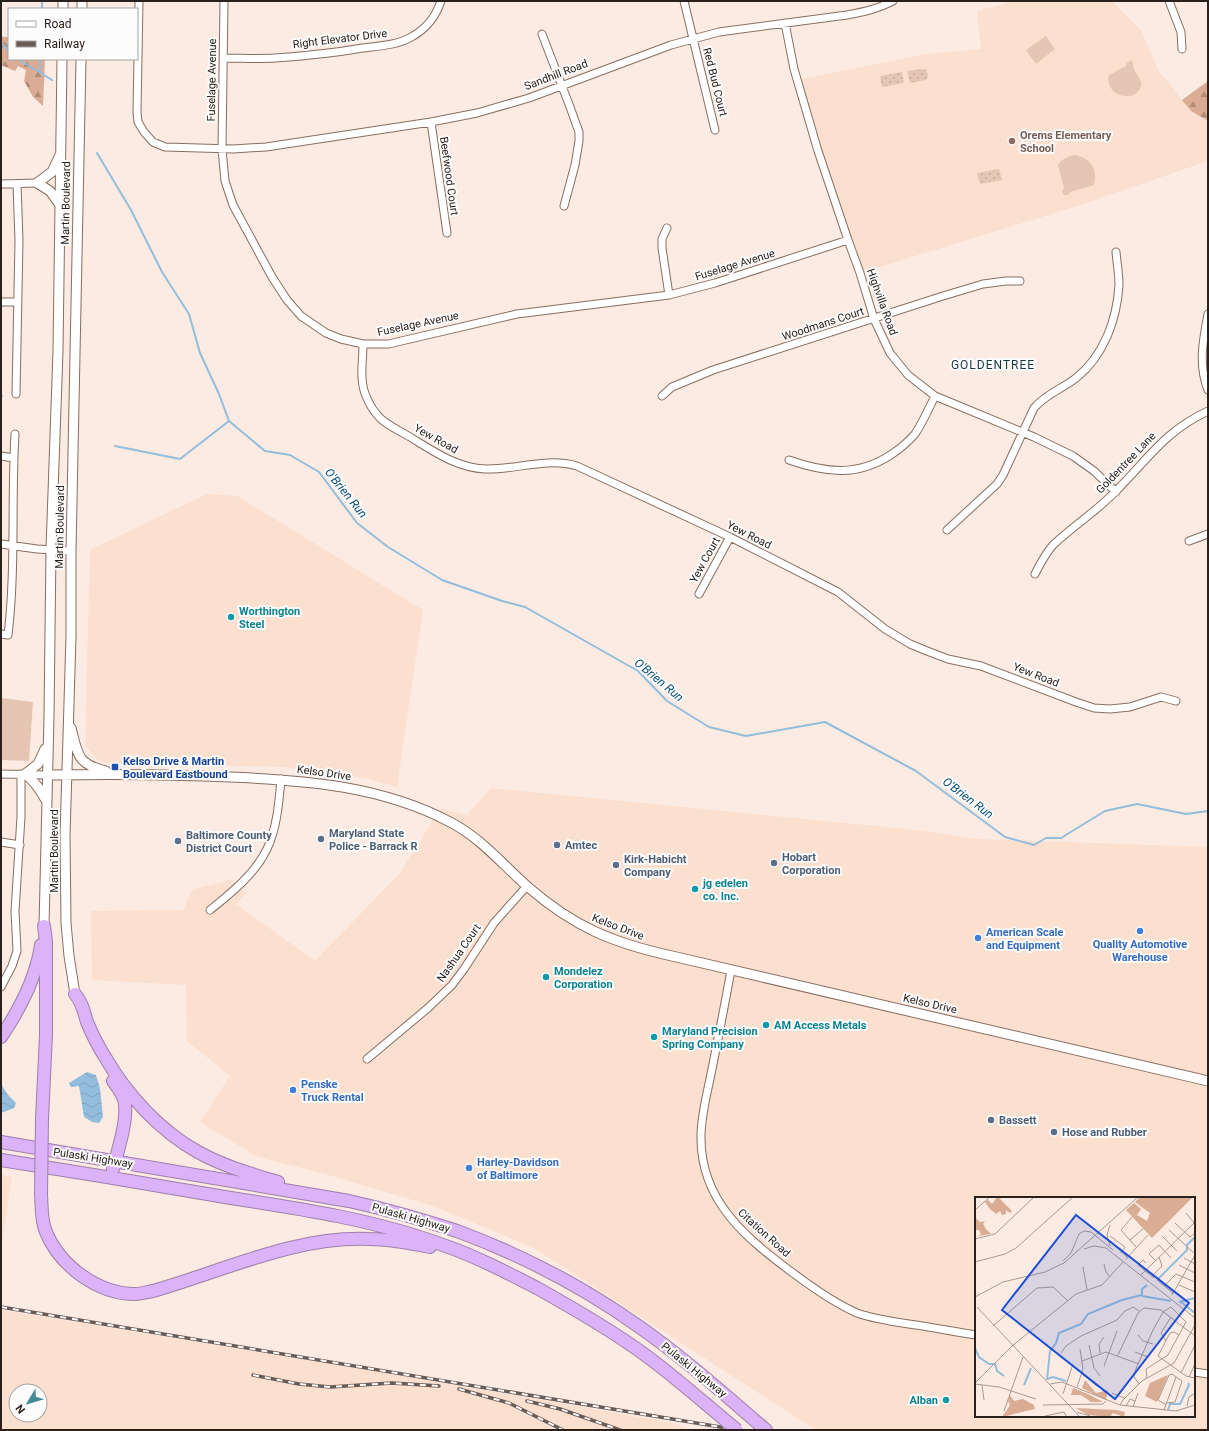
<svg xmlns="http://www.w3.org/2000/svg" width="1209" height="1431" viewBox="0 0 1209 1431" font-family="Roboto,sans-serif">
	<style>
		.built { fill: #fbdfcf; fill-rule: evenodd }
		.grass { fill: url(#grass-dots) }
		.forest { fill: url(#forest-firs) }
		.pitch { fill: #e5c6b4 }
		.water { fill: url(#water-waves) }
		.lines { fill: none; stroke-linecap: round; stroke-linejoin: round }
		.stream { stroke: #93bddc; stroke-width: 2 }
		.street-casing { stroke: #876e61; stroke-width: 9 }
		.secondary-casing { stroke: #876e61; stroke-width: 11 }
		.highway-casing { stroke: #9e7fab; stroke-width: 14 }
		.street { stroke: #fff; stroke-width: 7 }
		.secondary { stroke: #fff; stroke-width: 9 }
		.highway { stroke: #dcb2f8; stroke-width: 12 }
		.rail-casing { stroke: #695c56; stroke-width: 3.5 }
		.rail { stroke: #fcfcfc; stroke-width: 2; stroke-dasharray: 6; stroke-linecap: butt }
		.highway-bridge-casing { stroke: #9e7fab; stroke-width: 14; stroke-linecap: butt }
		.highway-bridge { stroke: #dcb2f8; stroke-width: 12 }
		.education-dot { fill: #8d6e63; stroke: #fcfcfc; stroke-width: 1.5 }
		.culture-dot { fill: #0f9aa8; stroke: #fcfcfc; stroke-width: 1.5 }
		.transit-dot { fill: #1a4fb4; stroke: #fcfcfc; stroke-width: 1.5 }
		.service-dot { fill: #5c6f8a; stroke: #fcfcfc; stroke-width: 1.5 }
		.shop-dot { fill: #3f7fe0; stroke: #fcfcfc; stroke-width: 1.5 }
		.labels { text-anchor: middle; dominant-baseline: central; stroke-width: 4; stroke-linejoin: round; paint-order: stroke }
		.street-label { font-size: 11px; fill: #2b211c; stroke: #fcfcfc }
		.education-label { font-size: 11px; font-weight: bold; fill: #785e54; stroke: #fcfcfc; text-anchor: start }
		.culture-label { font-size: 11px; font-weight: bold; fill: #0d838f; stroke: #fcfcfc; text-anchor: start }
		.transit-label { font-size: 11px; font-weight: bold; fill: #164399; stroke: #fcfcfc; text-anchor: start }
		.service-label { font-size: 11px; font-weight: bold; fill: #4e5e75; stroke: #fcfcfc; text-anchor: start }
		.shop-label { font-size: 11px; font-weight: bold; fill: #366cbe; stroke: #fcfcfc; text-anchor: start }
		.neighbourhood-label { font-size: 12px; letter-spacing: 1px; fill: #183940; stroke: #fcfcfc }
		.water-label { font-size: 12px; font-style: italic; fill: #074f78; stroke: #fcfcfc }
		.inset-river { fill: none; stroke: #93bddc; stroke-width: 2 }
		.inset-road { fill: none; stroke: #a89a93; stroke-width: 1 }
		.view { fill: #1d4ed8; fill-opacity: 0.15; stroke: #1d4ed8; stroke-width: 2 }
		.inset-edge { fill: none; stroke: #2b211c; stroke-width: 2 }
	</style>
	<defs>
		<pattern id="grass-dots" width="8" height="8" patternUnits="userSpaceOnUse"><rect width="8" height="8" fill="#e5c6b4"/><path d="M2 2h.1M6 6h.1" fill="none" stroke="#c5aa9a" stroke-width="1.8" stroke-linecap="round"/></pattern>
		<pattern id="forest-firs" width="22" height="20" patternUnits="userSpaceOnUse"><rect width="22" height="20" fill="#d9ac93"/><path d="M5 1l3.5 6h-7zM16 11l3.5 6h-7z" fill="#b08c77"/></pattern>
		<pattern id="water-waves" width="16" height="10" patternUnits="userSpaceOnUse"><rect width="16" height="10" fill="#93bddc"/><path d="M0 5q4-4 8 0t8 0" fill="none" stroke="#7fa2bc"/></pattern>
	</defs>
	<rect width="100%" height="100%" fill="#fcebe2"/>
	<!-- built -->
	<path class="built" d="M 1015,1 L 1112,1 L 1141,30 L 1158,70 L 1191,111 L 1208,121 L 1208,161 L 1074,207 L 860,273 L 797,80 L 926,54 L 981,49 L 977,11 Z
		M 207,494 L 237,496 L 423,610 L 397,787 L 369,779 L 336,773 L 284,767 L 106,763 L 98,760 L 85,745 L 90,550 Z
		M 491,788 L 926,831 L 977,839 L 1208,847 L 1208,1430 L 816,1430 L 534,1248 L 433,1206 L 322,1173 L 258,1157 L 200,1122 L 230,1076 L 187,1041 L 186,985 L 92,980 L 91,911 L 184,910 L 188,897 L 194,889 L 224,882 L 230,879 L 246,893 L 236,904 L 315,961 L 400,873 L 441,808 L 467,815 ZM 976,1198 L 1194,1198 L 1194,1416 L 976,1416 Z
		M 1,1175 L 12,1177 L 1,1248 Z
		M 1,1310 L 403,1376 L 559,1403 L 678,1424 L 686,1430 L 1,1430 ZM 16,1391 L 40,1391 L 40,1415 L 16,1415 Z"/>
	<!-- grass -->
	<path class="grass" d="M 924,69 L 926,70 L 928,75 L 926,80 L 910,83 L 907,71 Z
		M 902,72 L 904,83 L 882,87 L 880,76 Z
		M 999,169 L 1002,180 L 980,184 L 977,173 Z"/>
	<!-- forest -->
	<path class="forest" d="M 1,34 L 3,37 L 9,37 L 9,59 L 45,59 L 43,106 L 33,97 L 24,81 L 26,70 L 18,66 L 15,71 L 1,65 Z
		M 1208,81 L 1208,121 L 1191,111 L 1182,100 Z"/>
	<!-- pitch -->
	<path class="pitch" d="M 1046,36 L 1055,49 L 1036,64 L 1026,50 Z
		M 1131,60 L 1133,63 C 1132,72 1143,78 1141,86 C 1136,104 1104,97 1109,75 L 1126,66 L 1127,63 Z
		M 1075,155 C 1091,158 1098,169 1094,185 L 1070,192 L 1067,195 L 1064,195 L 1062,191 L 1064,188 L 1058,165 C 1061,159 1069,156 1075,155 Z
		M 1,698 L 33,702 L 29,761 L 1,760 Z"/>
	<!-- water -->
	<path class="water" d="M 87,1072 L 96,1075 L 100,1088 L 103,1117 L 99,1123 L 92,1122 L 84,1117 L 79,1086 L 71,1087 L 69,1083 Z
		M 1,1084 L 8,1095 L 16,1103 L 14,1108 L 1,1113 Z"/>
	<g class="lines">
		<!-- stream -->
		<path class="stream" d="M 42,9 L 42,1
			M 1,43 L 9,51
			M 18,59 L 52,80
			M 40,59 L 40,72
			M 97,153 L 131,210 L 162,272 L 189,314 L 200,353 L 219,394 L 229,421
			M 1,396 L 2,396
			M 115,446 L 180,459 L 229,421 L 265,451 L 290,455 L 319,472 L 357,523 L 388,547 L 442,580 L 502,601 L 525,607 L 638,671 L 667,701 L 709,727 L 746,736 L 825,722 L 916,771 L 1005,837 L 1034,845 L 1046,838 L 1061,838 L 1105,811 L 1137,804 L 1186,814 L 1208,811"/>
		<!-- street casing -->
		<g class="street-casing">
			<path id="street" d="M 139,1 L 137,112 L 138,122 L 144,132 L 153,142 L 165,147 L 233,149 L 266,147 L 431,122 L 477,113 L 529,98 L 671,45 L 719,32 L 847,15 C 863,12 878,9 893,1
				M 224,1 L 222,149 L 225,181 L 233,205 L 272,277 L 287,300 L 301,316 L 326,333 L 341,339 L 363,344 L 389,344 L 397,342 L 517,314 L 669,295 L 715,283 L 848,240
				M 684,1 L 715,130
				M 1169,1 L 1181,32 L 1182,49
				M 785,23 L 794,69 L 818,151 L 848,240 L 860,273 L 874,319 L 890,353 L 908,375 L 935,396 L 1034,437 L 1073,456 L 1094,471 L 1116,492
				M 542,34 L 570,107 L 579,132 L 579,141 L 575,165 L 564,206
				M 223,58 C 240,58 258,59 275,58 C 305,56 334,53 363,48 C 380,46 399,45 413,36 C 427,28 436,16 441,1
				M 431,122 L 447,233
				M 1,184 L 37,183
				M 667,228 L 662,239 L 662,248 L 669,295
				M 1,302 L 17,302
				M 1208,314 C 1203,340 1198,365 1208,390
				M 363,344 C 363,361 359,380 366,396 C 369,404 375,413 381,419 C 389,426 400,431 410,437 C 433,451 457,468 485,469 C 516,470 546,457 577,466 L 730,537 L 838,592 L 885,629 L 910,644 L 927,651 L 948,659 L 981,666 L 1076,702 L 1094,708 L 1110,709 L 1130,707 L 1161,697 L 1176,701
				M 16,394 L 19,241 L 17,184
				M 662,396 L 672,387 L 713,370 L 943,296 L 983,284 L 1006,281 L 1020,281
				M 1,456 L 14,458
				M 789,460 C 826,473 858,477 892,454 C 901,448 908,442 915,434 C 923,422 929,408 935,396
				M 947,530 L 997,484 L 1003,475 L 1034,408 C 1047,393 1062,389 1076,378 C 1104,356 1117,319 1119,285 C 1119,274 1117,263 1116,252
				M 1189,541 L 1208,534
				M 1,544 L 37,549 L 71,551
				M 1035,574 C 1040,564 1046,553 1053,545 C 1073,526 1097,511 1116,491 C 1148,459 1165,431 1208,411
				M 699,594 L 730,537
				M 1,634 L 8,635 C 16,568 11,501 15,434
				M 1,774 L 47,775
				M 1,842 L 20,845
				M 210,910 C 231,893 255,874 267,849 C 277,828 279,802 281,779
				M 731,970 C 725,1004 718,1039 711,1074 C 707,1094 701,1116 701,1136 C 700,1201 746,1238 793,1273 C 813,1288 834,1303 857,1313 C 877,1320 896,1322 916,1325 C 936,1328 956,1332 976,1335
				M 1,987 L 12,966 L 17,951 L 15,911 L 21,817 L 21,774
				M 367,1059 L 428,1008 L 452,985 L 464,969 L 494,923 L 527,886
				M 1194,1372 L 1208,1374"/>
		</g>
		<!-- secondary casing -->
		<g class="secondary-casing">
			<path id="secondary" d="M 63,9 L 63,1
				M 82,9 L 82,1
				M 37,183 L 52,172 L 60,155
				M 37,183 L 50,191 L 60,205
				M 71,728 C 78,755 77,764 106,771
				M 45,749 L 38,764 L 25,774 C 35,781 41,791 47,802
				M 47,775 C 108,774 169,774 230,777 C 305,780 382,786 450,822 C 481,838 502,864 528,887 C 574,927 613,943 672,956 L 1208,1081
				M 44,926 L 49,716 L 51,549 L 58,351 L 62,59
				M 75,994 L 69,956 L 66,923 L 65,836 L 71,636 L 71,551 L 81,59"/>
		</g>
		<!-- highway casing -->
		<g class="highway-casing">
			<path id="highway" d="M 75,994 C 82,1002 84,1012 87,1022 C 92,1034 98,1046 105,1057 C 127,1095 160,1131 198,1152 C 223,1166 251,1174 278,1182
				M 1,1037 C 20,1009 36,979 41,945
				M 113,1081 C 118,1088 124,1095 125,1104 C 127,1123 118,1150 113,1169
				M 42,1119 L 46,1035 L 46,941 L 44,926
				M 1,1142 L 349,1201 C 385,1209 421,1219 457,1231 C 522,1255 585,1288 641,1328 C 685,1359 725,1395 766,1430
				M 1,1160 C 78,1172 154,1185 231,1198 C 303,1209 375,1220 443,1245 C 475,1256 506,1272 537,1288 C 569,1306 601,1324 631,1345 C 658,1363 682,1384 706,1404
				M 41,1195 C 42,1207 41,1221 46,1232 C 60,1266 98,1294 135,1294 C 141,1294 147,1292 153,1291 C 224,1271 294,1236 369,1239 C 390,1239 410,1243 430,1247"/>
		</g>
		<!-- street -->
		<use href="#street" class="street"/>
		<!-- secondary -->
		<use href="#secondary" class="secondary"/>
		<!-- highway -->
		<use href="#highway" class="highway"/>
		<!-- rail casing -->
		<g class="rail-casing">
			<path id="rail" d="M 1,1307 L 738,1430
				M 253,1375 L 299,1384 L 330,1387 L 392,1383 L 439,1386
				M 459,1389 L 509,1403 L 563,1430
				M 527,1401 L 560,1409 L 620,1430"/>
		</g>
		<!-- rail -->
		<use href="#rail" class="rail"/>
		<!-- highway-bridge casing -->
		<g class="highway-bridge-casing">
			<path id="highway-bridge" d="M 41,1195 L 42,1119
				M 706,1404 L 737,1430"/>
		</g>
		<!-- highway-bridge -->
		<use href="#highway-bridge" class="highway-bridge"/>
	</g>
	<!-- markers -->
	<circle class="education-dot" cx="1012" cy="141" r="4"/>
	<g class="culture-dot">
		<circle cx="231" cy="617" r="4"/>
		<circle cx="695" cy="889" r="4"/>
		<circle cx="546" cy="977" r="4"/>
		<circle cx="766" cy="1025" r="4"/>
		<circle cx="654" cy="1037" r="4"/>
		<circle cx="946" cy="1400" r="4"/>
	</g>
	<rect class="transit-dot" x="111" y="763" width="8" height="8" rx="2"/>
	<g class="service-dot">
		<circle cx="321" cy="839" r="4"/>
		<circle cx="178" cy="841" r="4"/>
		<circle cx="557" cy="845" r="4"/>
		<circle cx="774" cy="863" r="4"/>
		<circle cx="616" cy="865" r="4"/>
		<circle cx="991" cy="1120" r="4"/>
		<circle cx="1054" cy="1132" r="4"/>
	</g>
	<g class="shop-dot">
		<circle cx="1140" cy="931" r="4"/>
		<circle cx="978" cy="938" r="4"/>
		<circle cx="293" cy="1090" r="4"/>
		<circle cx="469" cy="1168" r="4"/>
	</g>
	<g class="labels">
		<!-- street labels -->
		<g class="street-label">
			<text transform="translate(340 39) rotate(-7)">Right Elevator Drive</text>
			<text transform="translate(556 75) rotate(-21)">Sandhill Road</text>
			<text transform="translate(212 80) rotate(-89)">Fuselage Avenue</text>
			<text transform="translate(715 82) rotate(76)">Red Bud Court</text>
			<text transform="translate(449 176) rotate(82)">Beefwood Court</text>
			<text transform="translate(66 203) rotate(-89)">Martin Boulevard</text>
			<text transform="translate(735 265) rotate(-17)">Fuselage Avenue</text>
			<text transform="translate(882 302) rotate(70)">Highvilla Road</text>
			<text transform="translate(418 324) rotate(-12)">Fuselage Avenue</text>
			<text transform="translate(823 324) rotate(-18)">Woodmans Court</text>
			<text transform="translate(436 439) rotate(29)">Yew Road</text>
			<text transform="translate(1126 463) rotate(-46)">Goldentree Lane</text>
			<text transform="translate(60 527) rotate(-89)">Martin Boulevard</text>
			<text transform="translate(749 535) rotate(27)">Yew Road</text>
			<text transform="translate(705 560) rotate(-61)">Yew Court</text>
			<text transform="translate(1036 675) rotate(21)">Yew Road</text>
			<text transform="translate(324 773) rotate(8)">Kelso Drive</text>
			<text transform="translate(54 851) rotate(-90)">Martin Boulevard</text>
			<text transform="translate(618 927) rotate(21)">Kelso Drive</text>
			<text transform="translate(459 953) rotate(-55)">Nashua Court</text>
			<text transform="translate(930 1004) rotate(13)">Kelso Drive</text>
			<text transform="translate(93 1158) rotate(9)">Pulaski Highway</text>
			<text transform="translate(411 1218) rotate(16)">Pulaski Highway</text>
			<text transform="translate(764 1233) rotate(42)">Citation Road</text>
			<text transform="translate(694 1370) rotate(39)">Pulaski Highway</text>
		</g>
		<!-- education labels -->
		<g class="education-label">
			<text x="1020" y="135">Orems Elementary<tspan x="1020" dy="13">School</tspan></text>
		</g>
		<!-- culture labels -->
		<g class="culture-label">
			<text x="239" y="611">Worthington<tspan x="239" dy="13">Steel</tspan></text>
			<text x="703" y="883">jg edelen<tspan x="703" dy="13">co. Inc.</tspan></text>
			<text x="554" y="971">Mondelez<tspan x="554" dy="13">Corporation</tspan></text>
			<text x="774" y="1025">AM Access Metals</text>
			<text x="662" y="1031">Maryland Precision<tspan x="662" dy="13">Spring Company</tspan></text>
			<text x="938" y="1400" text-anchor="end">Alban</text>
		</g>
		<!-- transit labels -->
		<g class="transit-label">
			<text x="123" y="761">Kelso Drive &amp; Martin<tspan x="123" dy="13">Boulevard Eastbound</tspan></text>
		</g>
		<!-- service labels -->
		<g class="service-label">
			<text x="329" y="833">Maryland State<tspan x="329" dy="13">Police - Barrack R</tspan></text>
			<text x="186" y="835">Baltimore County<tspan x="186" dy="13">District Court</tspan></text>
			<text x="565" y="845">Amtec</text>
			<text x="782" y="857">Hobart<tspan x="782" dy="13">Corporation</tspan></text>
			<text x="624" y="859">Kirk-Habicht<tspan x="624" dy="13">Company</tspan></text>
			<text x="999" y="1120">Bassett</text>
			<text x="1062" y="1132">Hose and Rubber</text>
		</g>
		<!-- shop labels -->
		<g class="shop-label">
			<text x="986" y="932">American Scale<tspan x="986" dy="13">and Equipment</tspan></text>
			<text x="1140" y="944" text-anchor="middle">Quality Automotive<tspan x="1140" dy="13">Warehouse</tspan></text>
			<text x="301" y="1084">Penske<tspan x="301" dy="13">Truck Rental</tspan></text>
			<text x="477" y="1162">Harley-Davidson<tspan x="477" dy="13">of Baltimore</tspan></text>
		</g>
		<!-- neighbourhood labels -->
		<g class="neighbourhood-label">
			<text x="993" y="365">GOLDENTREE</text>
		</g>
		<!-- water labels -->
		<g class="water-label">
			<text transform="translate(346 493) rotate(51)">O'Brien Run</text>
			<text transform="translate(659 680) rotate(40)">O'Brien Run</text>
			<text transform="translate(968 798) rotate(37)">O'Brien Run</text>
		</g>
	</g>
	<!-- overview -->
	<g transform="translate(975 1197)">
		<rect width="220" height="220" fill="#fcebe2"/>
		<path d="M 22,0 L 26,0 L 25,2 L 37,14 L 35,16 L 31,13 L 31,17 L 27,18 L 25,14 L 21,17 L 15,12 L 10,5 L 13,3 L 17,7 ZM 165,0 L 218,0 L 177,41 L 151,13 L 159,6 L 166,12 L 162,18 L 172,24 L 175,16 L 160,5 ZM 0,20 L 5,25 L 10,24 L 8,27 L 11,32 L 16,37 L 3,39 L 6,37 L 4,33 L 0,33 ZM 193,178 L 182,205 L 170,199 L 175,186 ZM 110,183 L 121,196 L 133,193 L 131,203 L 107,191 ZM 98,191 L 115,198 L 128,205 L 116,205 L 106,198 L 96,198 ZM 35,198 L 39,204 L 48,202 L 59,208 L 60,212 L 27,220 L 35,208 L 33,204 ZM 101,211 L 141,213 L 150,215 L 149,220 L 138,216 L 135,220 L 113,218 Z" fill="#d9ac93"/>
		<path class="inset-river" d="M 183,82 L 212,53 L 212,48 L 220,40M 167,99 L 196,104M 204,105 L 220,101M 206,105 L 220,116M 0,151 L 4,160 L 14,167 L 20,167 L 22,174 L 29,179M 72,182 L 78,180 L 91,184M 72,183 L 75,154 L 81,146 L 84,136 L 106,127 L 113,117 L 147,103 L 167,98 L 167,92 L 172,88M 49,188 L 56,171M 193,213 L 195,207 L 205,207 L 214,188 L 213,186"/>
		<path class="inset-road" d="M 0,13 L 15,0M 211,16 L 220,27M 157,20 L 146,33 L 161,50M 200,26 L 215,40 L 220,36M 135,28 L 132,38 L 135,49M 194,33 L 220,57M 135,39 L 150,50 L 146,56M 187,39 L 202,54M 0,42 L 20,37 L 59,0M 155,43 L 168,32M 136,45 L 152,60M 131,51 L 220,121M 109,52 L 119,49 L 131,51M 209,61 L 220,67M 151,62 L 173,38M 180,63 L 174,57 L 184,48 L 196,61M 88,64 L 96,56 L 104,37 L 109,34 L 116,35 L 138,53M 0,65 L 30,57 L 41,51 L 98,0M 171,66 L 168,63 L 163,68 L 179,81M 129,67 L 131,75 L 135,80M 204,68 L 220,76M 108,70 L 112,93M 166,78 L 220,25M 177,79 L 187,69 L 184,60M 182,83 L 198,96M 204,88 L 220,95M 189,89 L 201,77 L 220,85M 197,98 L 220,58M 0,100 L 28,85 L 70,75 L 89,66 L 163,0M 2,110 L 105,220M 18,129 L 62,91 L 78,90 L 93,104M 163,138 L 168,144 L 178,147M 204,138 L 199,135 L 195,136 L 183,159 L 211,179 L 220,181M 191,144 L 186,136 L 196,120M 114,148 L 119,171 L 125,179M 160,155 L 173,160M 86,156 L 91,149 L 106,139 L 142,123 L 150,114 L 158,110 L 164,114M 125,156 L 124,147 L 129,140M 143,158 L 163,116 L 169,111 L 186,113 L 220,139M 107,164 L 131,155 L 164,167M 129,169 L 142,134M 206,176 L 220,148M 107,177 L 122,189M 214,180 L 220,167M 0,186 L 37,149 L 101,97 L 127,88 L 148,65M 0,187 L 24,190 L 61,202M 75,187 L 87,185 L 145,208 L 201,214 L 220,208M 164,187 L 159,180 L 160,174 L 178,133 L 188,115 L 196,110 L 211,125 L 193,158 L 171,172 L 172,181M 7,188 L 9,203M 102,190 L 108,172 L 105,152M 137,196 L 149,201M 88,197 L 98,167M 192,206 L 200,205 L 207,184M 68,208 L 128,207 L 131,204M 145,208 L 148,203 L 167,184 L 199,166 L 220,128M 191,208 L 183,203 L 194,178 L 197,177 L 207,184M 151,209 L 155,202 L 160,204M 212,209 L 214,200 L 220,196M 158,210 L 163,196M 189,213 L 201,180M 29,214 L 48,160M 102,215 L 115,219M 70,219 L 89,215 L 92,220"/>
		<path class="view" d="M 101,18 L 214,106 L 140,202 L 27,113 Z"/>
		<rect width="220" height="220" class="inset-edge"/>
	</g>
	<!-- border -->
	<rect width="1209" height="1431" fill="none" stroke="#2b211c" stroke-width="4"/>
	<!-- legend -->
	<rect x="8" y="8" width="130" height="52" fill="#fcfcfc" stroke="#a8a4a2"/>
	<rect x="16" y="21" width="20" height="6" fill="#ffffff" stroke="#a8a4a2"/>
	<text x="44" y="28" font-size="12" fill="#2b211c">Road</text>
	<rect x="16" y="41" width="20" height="6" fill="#695c56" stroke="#a8a4a2"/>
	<text x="44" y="48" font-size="12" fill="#2b211c">Railway</text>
	<!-- north arrow -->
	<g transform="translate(28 1403) rotate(232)"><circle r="19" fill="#fcfcfc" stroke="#a8a4a2"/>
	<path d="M0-3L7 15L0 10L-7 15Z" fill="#448996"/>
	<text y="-6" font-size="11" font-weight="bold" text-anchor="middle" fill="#2b211c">N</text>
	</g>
</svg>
